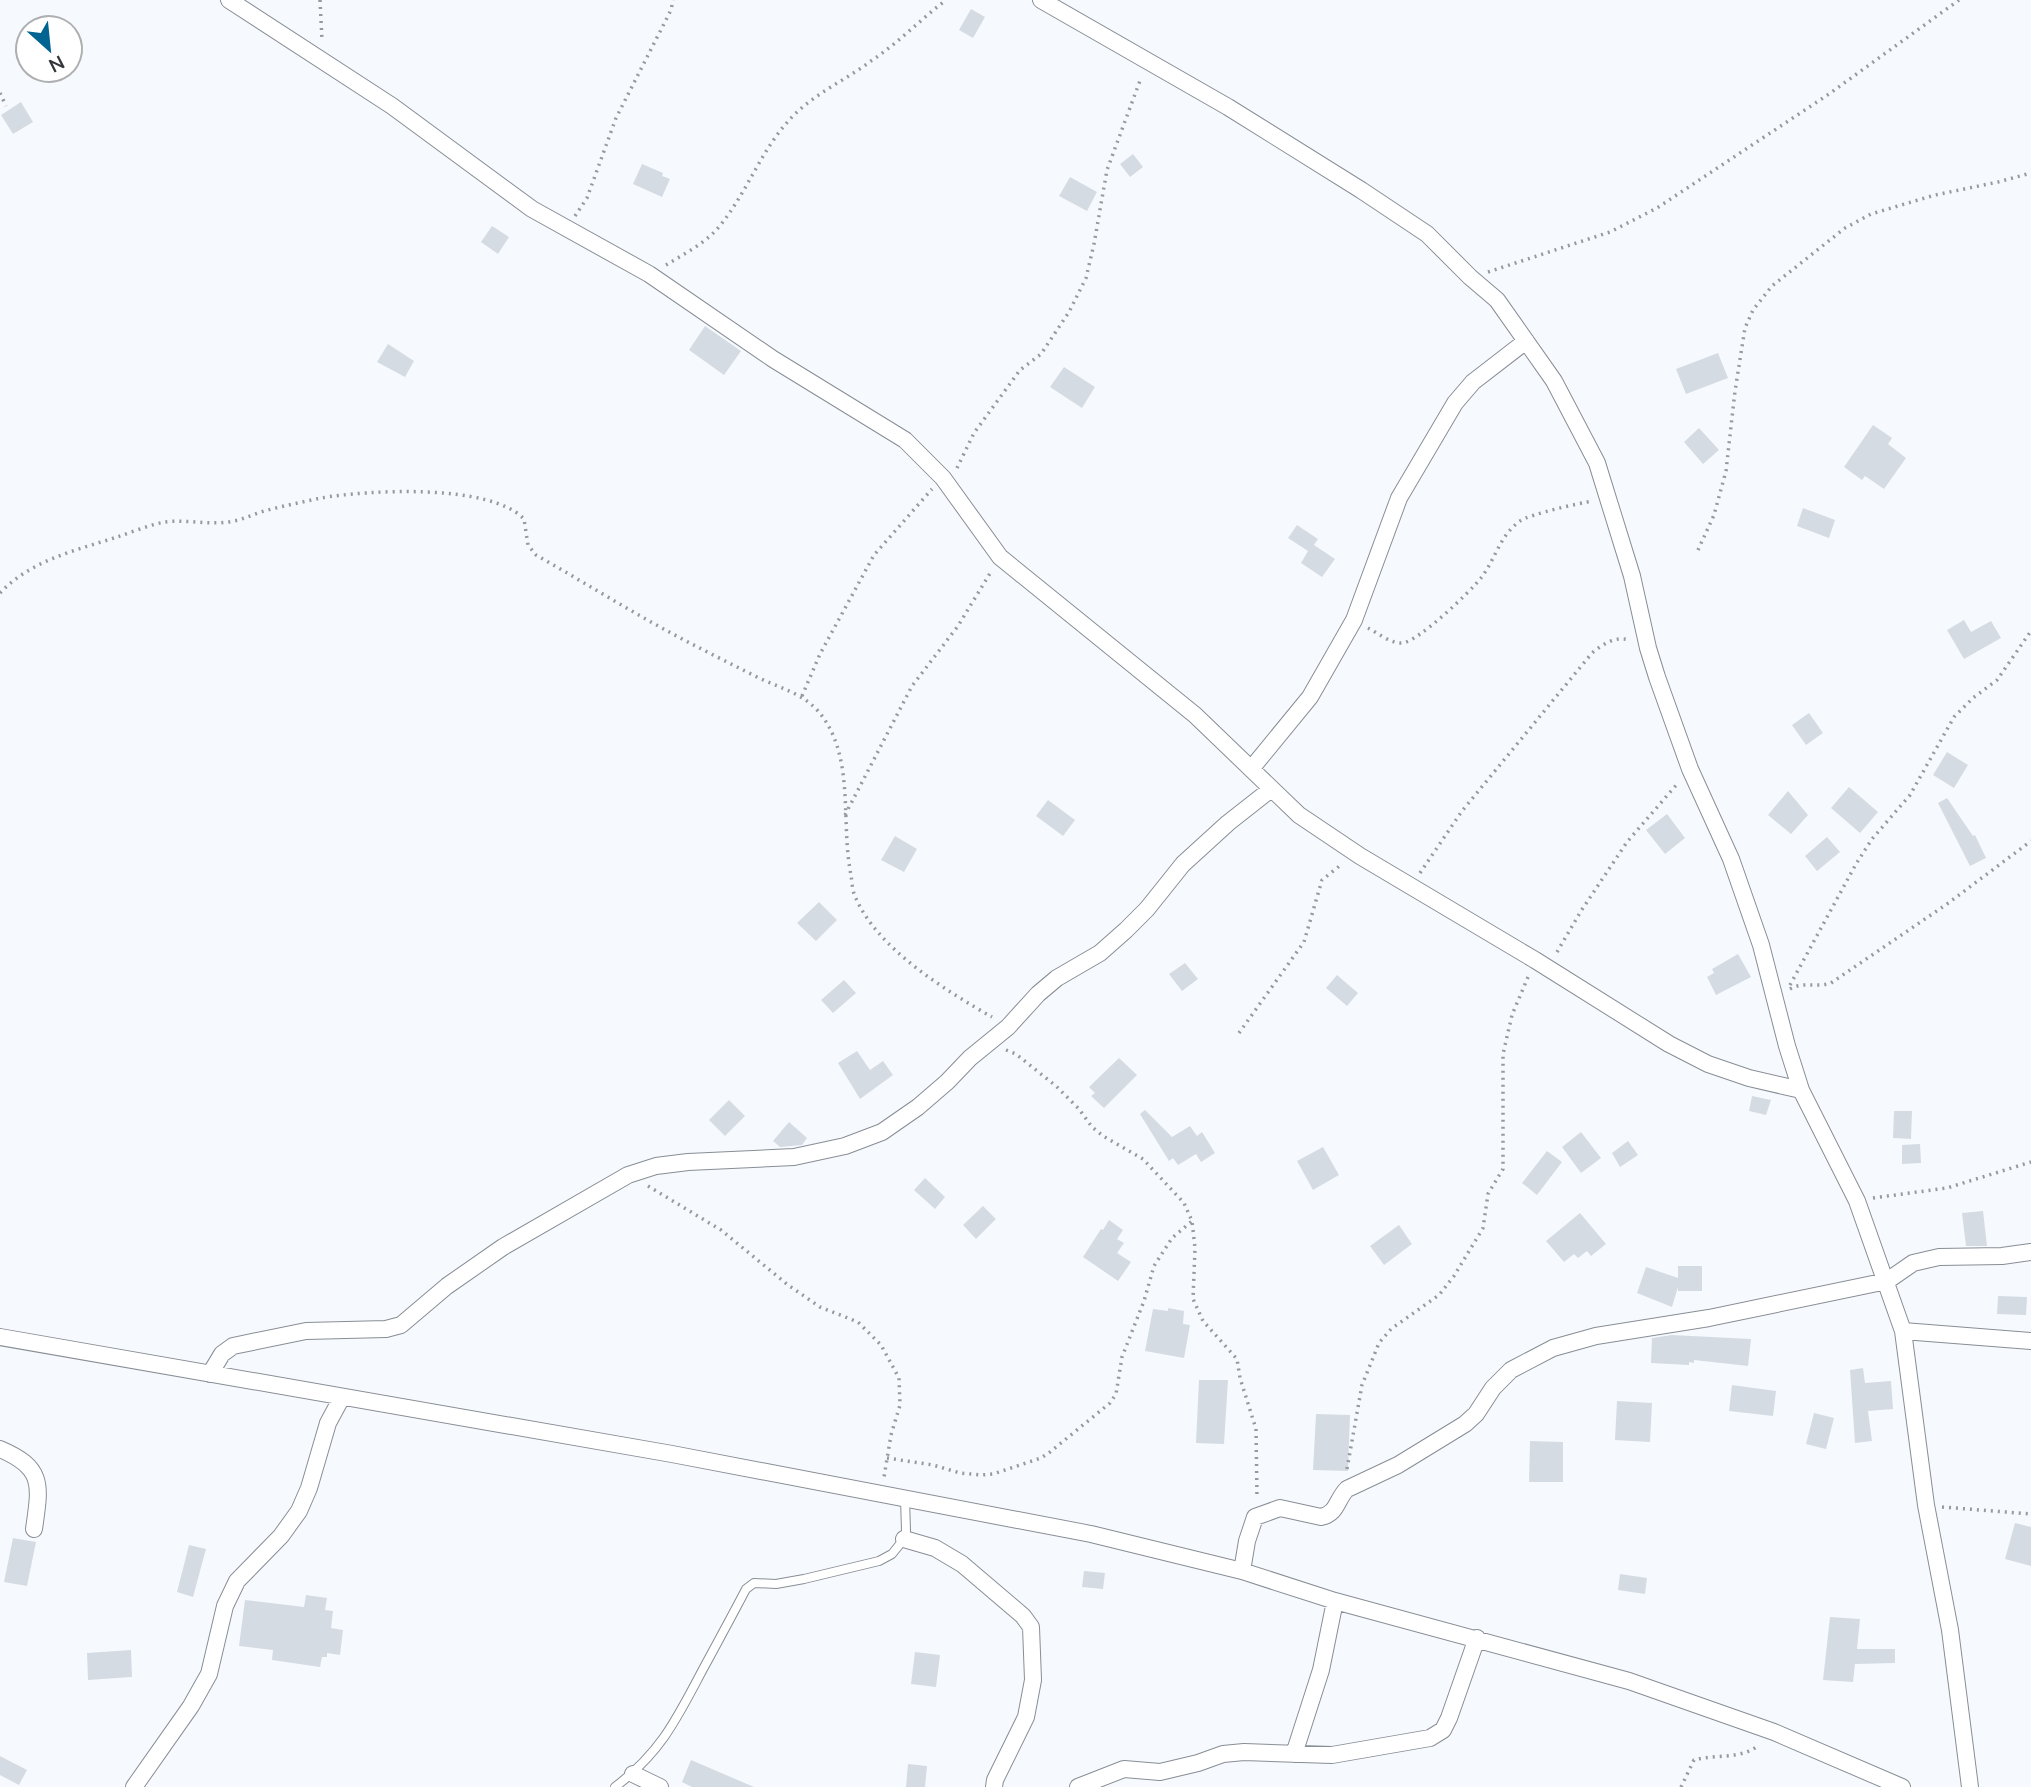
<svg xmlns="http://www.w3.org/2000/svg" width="2031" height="1787" viewBox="0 0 2031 1787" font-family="Mulish,sans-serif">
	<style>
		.building { fill: #d5dbe2 }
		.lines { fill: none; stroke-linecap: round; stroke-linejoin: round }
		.service-casing { stroke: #888e95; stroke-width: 10 }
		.minor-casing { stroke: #888e95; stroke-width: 18 }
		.path { stroke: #96999d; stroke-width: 3.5; stroke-dasharray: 2 5; stroke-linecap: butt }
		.service { stroke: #fff; stroke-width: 8 }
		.minor { stroke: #fff; stroke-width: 16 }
	</style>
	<rect width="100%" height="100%" fill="#f6faff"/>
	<!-- building -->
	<path class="building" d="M 971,9 L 985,17 L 973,38 L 959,30 Z
		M 21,102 L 33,122 L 13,134 L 1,115 Z
		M 1133,154 L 1143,167 L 1130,177 L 1120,164 Z
		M 642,164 L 663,173 L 662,176 L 670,179 L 662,197 L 633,184 Z
		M 1070,177 L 1097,192 L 1087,211 L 1059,196 Z
		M 492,226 L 509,237 L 498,254 L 481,242 Z
		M 705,326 L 741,351 L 724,375 L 689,350 Z
		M 388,344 L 414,361 L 405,377 L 377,362 Z
		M 1718,353 L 1728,378 L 1686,394 L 1676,369 Z
		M 1064,367 L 1095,387 L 1082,408 L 1050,387 Z
		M 1873,425 L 1892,438 L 1888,444 L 1906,458 L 1884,489 L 1865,476 L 1862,480 L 1844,467 Z
		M 1699,428 L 1719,450 L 1703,464 L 1684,442 Z
		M 1803,508 L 1835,520 L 1829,538 L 1797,526 Z
		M 1297,525 L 1318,539 L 1314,545 L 1335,559 L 1322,577 L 1301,563 L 1308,551 L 1288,538 Z
		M 1964,620 L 1971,632 L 1991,621 L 2001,638 L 1964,659 L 1947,630 Z
		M 1809,713 L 1823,733 L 1806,745 L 1792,725 Z
		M 1947,752 L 1968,765 L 1954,788 L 1933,775 Z
		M 1849,787 L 1878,812 L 1860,833 L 1831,808 Z
		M 1788,791 L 1808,815 L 1791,834 L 1768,815 Z
		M 1947,798 L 1973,836 L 1975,835 L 1986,858 L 1970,866 L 1938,803 Z
		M 1048,800 L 1075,820 L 1063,836 L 1036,816 Z
		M 1667,814 L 1685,838 L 1665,854 L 1646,830 Z
		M 895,836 L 917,849 L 904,872 L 881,860 Z
		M 1827,837 L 1840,852 L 1817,871 L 1805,856 Z
		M 819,902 L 837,920 L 816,941 L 797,923 Z
		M 1738,954 L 1751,977 L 1716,995 L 1707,977 L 1714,973 L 1712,969 Z
		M 1185,963 L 1198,979 L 1182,991 L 1169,974 Z
		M 1337,975 L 1358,993 L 1347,1006 L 1326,988 Z
		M 844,980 L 856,993 L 833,1013 L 821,1000 Z
		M 857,1051 L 870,1070 L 883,1061 L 893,1075 L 860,1099 L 838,1063 Z
		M 1119,1058 L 1137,1075 L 1104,1108 L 1091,1096 L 1095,1093 L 1089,1087 Z
		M 1752,1096 L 1771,1100 L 1766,1115 L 1749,1111 Z
		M 729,1100 L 745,1116 L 725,1136 L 709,1120 Z
		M 1145,1110 L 1172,1137 L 1190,1126 L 1197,1136 L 1202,1132 L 1215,1153 L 1201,1162 L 1196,1154 L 1178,1165 L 1173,1158 L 1169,1161 L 1140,1114 Z
		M 1894,1111 L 1912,1111 L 1911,1139 L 1893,1138 Z
		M 789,1122 L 807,1138 L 802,1145 L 780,1147 L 773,1141 Z
		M 1581,1132 L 1601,1158 L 1581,1173 L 1562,1147 Z
		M 1628,1141 L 1638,1155 L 1620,1167 L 1612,1153 Z
		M 1920,1144 L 1921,1163 L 1902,1164 L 1902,1145 Z
		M 1323,1147 L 1339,1175 L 1313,1190 L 1297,1161 Z
		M 1547,1151 L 1562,1162 L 1537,1195 L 1522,1183 Z
		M 925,1178 L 945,1197 L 935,1209 L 914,1190 Z
		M 983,1206 L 996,1219 L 976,1239 L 963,1225 Z
		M 1983,1211 L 1987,1246 L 1966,1246 L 1962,1213 Z
		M 1580,1213 L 1606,1244 L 1591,1256 L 1587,1251 L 1578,1258 L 1574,1254 L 1564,1262 L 1546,1241 Z
		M 1109,1220 L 1123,1230 L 1117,1239 L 1124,1243 L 1117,1253 L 1131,1262 L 1118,1281 L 1083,1257 L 1101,1229 L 1103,1230 Z
		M 1399,1225 L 1412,1244 L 1384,1265 L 1370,1246 Z
		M 1678,1266 L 1702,1266 L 1702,1291 L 1678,1291 L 1678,1287 L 1672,1307 L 1637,1293 L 1646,1267 L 1678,1278 Z
		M 1998,1296 L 2027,1297 L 2026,1315 L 1997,1314 Z
		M 1168,1308 L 1184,1311 L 1183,1324 L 1190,1325 L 1184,1358 L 1145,1351 L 1153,1309 L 1168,1311 Z
		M 1672,1335 L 1751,1339 L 1748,1366 L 1694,1360 L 1694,1363 L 1689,1362 L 1689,1365 L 1651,1363 L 1652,1338 Z
		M 1863,1368 L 1865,1383 L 1891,1381 L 1893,1409 L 1868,1411 L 1872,1441 L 1855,1443 L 1850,1370 Z
		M 1199,1380 L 1228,1380 L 1224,1444 L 1196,1443 Z
		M 1732,1385 L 1776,1391 L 1773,1416 L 1729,1411 Z
		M 1617,1401 L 1652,1403 L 1650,1442 L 1615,1440 Z
		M 1814,1413 L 1834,1418 L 1826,1449 L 1806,1444 Z
		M 1316,1414 L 1350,1415 L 1348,1471 L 1313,1470 Z
		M 1530,1441 L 1563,1442 L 1563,1482 L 1529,1482 Z
		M 2015,1523 L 2031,1527 L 2031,1566 L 2005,1559 Z
		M 13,1538 L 36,1542 L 27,1586 L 4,1582 Z
		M 189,1545 L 206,1549 L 193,1597 L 177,1592 Z
		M 1084,1571 L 1105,1573 L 1103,1589 L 1082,1587 Z
		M 1620,1574 L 1647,1578 L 1645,1594 L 1618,1590 Z
		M 306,1595 L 327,1598 L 325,1610 L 333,1611 L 331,1628 L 343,1630 L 340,1655 L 327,1653 L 327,1657 L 322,1657 L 320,1667 L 272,1660 L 273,1650 L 239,1646 L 245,1600 L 304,1607 Z
		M 1830,1617 L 1860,1619 L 1857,1649 L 1895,1649 L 1895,1663 L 1855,1664 L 1853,1682 L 1823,1680 Z
		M 131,1650 L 132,1677 L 88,1680 L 87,1653 Z
		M 915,1652 L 940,1655 L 936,1687 L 911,1684 Z
		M 0,1756 L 27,1770 L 19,1785 L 0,1775 Z
		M 691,1760 L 754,1787 L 692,1787 L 682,1782 Z
		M 908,1764 L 927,1766 L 925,1787 L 906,1787 Z"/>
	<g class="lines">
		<!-- service casing -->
		<g class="service-casing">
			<path id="service" d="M 615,1787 C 661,1752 676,1720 702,1671 C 717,1643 732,1616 746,1589 L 754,1583 L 776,1584 L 804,1579 L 879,1561 L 892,1554 L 904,1539 L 906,1531 L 905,1498"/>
		</g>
		<!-- minor casing -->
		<g class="minor-casing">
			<path id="minor" d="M 229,0 L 392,106 L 532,209 L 649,274 L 773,359 L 905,440 L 943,478 L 1000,557 L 1195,715 L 1299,815 L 1360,856 L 1535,960 L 1669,1044 L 1708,1064 L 1749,1078 L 1801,1090
				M 1041,0 L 1228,107 L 1361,190 L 1427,234 L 1470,277 L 1497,300 L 1554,381 L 1597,463 L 1632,576 L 1648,648 L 1657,677 L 1690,769 L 1731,859 L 1761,945 L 1787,1046 L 1801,1090 L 1857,1201 L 1903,1331 L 1926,1505 L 1950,1630 L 1970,1787
				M 1251,769 L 1310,697 L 1354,620 L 1399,498 L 1455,403 L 1473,382 L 1526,341
				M 1903,1331 L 2031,1341
				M 0,1337 L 672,1454 L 1091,1534 L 1242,1571 L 1335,1601 L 1629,1681 L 1774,1732 L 1902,1787
				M 210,1374 L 222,1354 L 233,1346 L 306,1331 L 386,1329 L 401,1325 L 447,1286 L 503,1247 L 628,1175 L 656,1166 L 688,1162 L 794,1157 L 845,1146 L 882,1132 L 918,1107 L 947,1082 L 970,1058 L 1008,1027 L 1038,994 L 1057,978 L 1100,953 L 1126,930 L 1147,909 L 1183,864 L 1228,823 L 1270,790
				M 0,1449 C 45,1468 40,1486 34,1529
				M 904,1539 L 935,1548 L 962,1564 L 1023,1616 L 1031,1627 L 1033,1680 L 1026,1717 L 995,1780 L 994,1787
				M 1242,1571 L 1247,1541 L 1255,1517 L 1280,1508 L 1321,1517 C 1338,1513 1336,1500 1347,1489 L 1398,1465 L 1465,1424 L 1476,1414 L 1493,1388 L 1511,1370 L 1553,1348 L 1596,1336 L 1709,1318 L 1887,1281 L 1913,1263 L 1939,1257 L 2002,1256 L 2031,1252
				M 1294,1754 L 1321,1670 L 1335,1601
				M 633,1774 L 660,1787
				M 134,1787 L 191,1706 L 209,1674 L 225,1606 L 237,1581 L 281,1536 L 299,1511 L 309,1488 L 328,1423 L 342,1397
				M 1078,1787 L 1124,1769 L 1160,1772 L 1198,1763 L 1223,1754 L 1244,1752 L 1332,1755 L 1430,1738 L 1443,1730 L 1449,1718 L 1477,1638"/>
		</g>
		<!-- path -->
		<path class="path" d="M 320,0 L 322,40
			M 0,93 L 6,106
			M 575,216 L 587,198 L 616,118 L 671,10 L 673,0
			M 666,265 C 684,254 704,244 718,228 C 749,191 761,147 796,113 C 818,92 847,79 871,61 C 898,43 920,20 946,0
			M 1488,272 L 1610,232 L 1657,208 L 1829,94 L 1959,0
			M 957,468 L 974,433 L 1020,370 L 1041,354 L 1069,312 L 1086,278 L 1094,244 L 1107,170 L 1141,78
			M 1698,550 L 1714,515 L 1726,471 L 1735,391 L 1745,328 L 1753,310 L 1772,286 L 1845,228 L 1871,214 L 1935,195 L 1998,182 L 2031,173
			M 0,593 C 30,561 73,551 114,538 C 130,533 148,525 165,522 C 187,519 211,526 234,521 C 244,519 254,514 264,511 C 283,506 302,502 321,498 C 367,490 490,483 524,519 L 528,545 L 536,555 C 587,584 636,615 688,642 C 711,654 735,666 759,678 C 780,688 802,693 818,711 C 856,755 840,822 851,875 C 852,881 852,890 855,896 C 876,948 945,990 992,1017
			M 1368,628 C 1378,633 1391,644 1402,643 C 1418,642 1470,592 1481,578 C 1495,560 1500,535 1520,521 C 1530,514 1580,503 1593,501
			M 802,696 L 820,654 L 874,555 L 932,489
			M 845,815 L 912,686 L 958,626 L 992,570
			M 1420,873 L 1462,811 L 1592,653 C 1603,644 1615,636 1629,640
			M 1557,952 L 1581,911 L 1627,842 L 1678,783
			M 1790,985 L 1856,864 L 1872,839 L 1910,795 L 1954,717 L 1973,698 L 1997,680 L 2031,631
			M 1790,989 C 1804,981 1816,988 1831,983 L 1947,904 L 2031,841
			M 1239,1033 L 1304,942 L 1322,880 L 1342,864
			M 1006,1050 L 1016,1054 L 1056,1086 L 1079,1109 L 1092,1127 L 1103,1136 L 1143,1159 L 1184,1203 L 1192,1221 L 1195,1248 L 1193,1299 L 1203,1321 L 1237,1359 L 1240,1378 L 1256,1429 L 1257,1498
			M 648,1186 L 721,1230 L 788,1285 L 820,1307 L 858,1322 L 881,1345 L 899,1378 L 900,1405 L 891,1435 L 884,1477
			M 1873,1198 L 1947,1188 L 2031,1162
			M 887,1458 L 933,1465 L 960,1473 L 981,1475 L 993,1474 L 1041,1458 L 1050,1452 L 1110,1403 L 1116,1394 L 1122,1357 L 1144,1301 L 1154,1266 L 1172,1238 L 1192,1221
			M 1347,1469 L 1362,1385 L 1379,1343 L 1391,1329 L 1439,1295 L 1454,1276 L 1483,1228 L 1488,1194 L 1503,1169 L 1503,1054 L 1512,1015 L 1528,977
			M 1942,1507 L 2031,1514
			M 1681,1787 L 1694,1760 C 1714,1754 1741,1760 1759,1745"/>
		<!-- service -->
		<use href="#service" class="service"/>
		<!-- minor -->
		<use href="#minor" class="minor"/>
	</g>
	<!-- north arrow -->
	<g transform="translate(49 49) rotate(153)"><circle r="33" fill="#ffffff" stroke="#aeafb0" stroke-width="2"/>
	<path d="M0-5L12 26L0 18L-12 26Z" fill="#006493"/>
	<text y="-10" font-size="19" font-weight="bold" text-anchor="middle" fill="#34373a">N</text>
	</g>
</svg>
